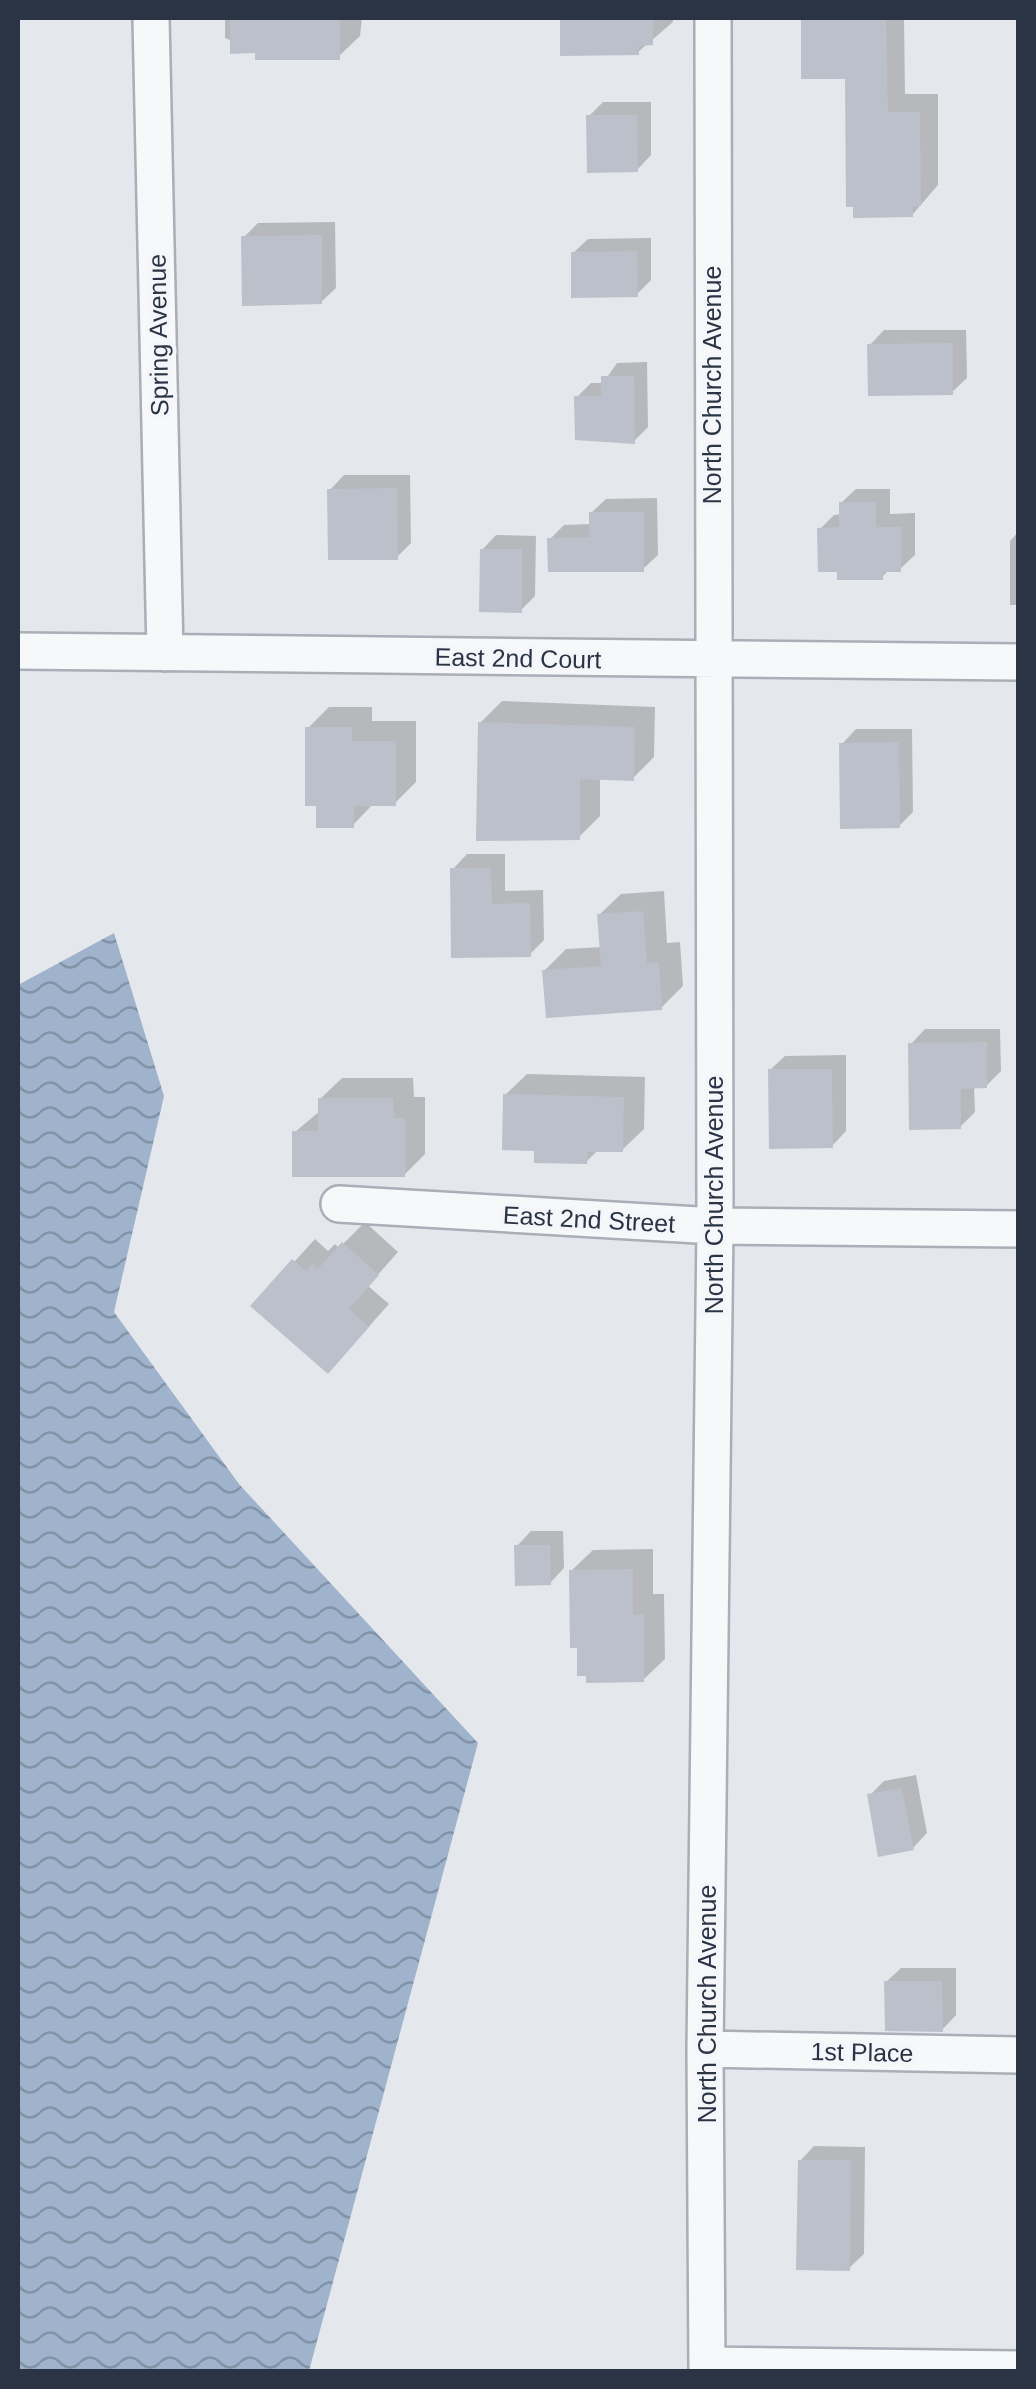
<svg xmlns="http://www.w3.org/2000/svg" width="1036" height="2389" viewBox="0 0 1036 2389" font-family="Arial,sans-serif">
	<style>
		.water { fill: url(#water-waves) }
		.shadow { fill: #0003 }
		.building { fill: #bbc0ca }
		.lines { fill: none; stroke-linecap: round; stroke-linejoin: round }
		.street-casing { stroke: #a9aeb7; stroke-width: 40 }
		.street { stroke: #f7f8fa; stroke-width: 35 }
		.labels { text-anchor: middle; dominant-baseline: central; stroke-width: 8; stroke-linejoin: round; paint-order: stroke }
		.street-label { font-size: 25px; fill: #2b3445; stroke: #f4f6f9 }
	</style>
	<defs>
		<pattern id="water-waves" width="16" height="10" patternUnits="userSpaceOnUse" patternTransform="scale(2.5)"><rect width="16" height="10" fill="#9fb4cc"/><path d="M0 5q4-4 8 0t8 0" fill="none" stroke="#8293a7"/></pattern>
	</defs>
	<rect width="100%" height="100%" fill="#e4e7ec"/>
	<!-- water -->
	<path class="water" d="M 114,933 L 164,1096 L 114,1312 L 239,1484 L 478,1743 L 309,2371 L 18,2371 L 18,985 Z"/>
	<!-- shadow -->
	<path class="shadow" d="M 225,18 L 362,18 L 360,36 L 338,57 L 257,51 L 225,38 Z
		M 562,18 L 673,18 L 673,22 L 638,52 L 563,53 Z
		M 807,18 L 904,18 L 905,94 L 938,94 L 938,185 L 912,215 L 847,76 L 803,21 Z
		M 603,102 L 651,102 L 651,155 L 637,170 L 589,116 Z
		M 335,222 L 336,288 L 321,302 L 244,237 L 258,223 Z
		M 651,238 L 651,280 L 637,294 L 573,253 L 588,239 Z
		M 884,330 L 966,330 L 967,378 L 952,392 L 870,345 Z
		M 647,362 L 648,427 L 634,441 L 577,397 L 591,383 L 603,383 L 617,363 Z
		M 344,475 L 410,475 L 411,543 L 397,557 L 330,490 Z
		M 856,489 L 890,489 L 890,514 L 915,513 L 915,555 L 900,569 L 890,569 L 882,577 L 839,570 L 820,529 L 834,515 L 842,514 L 841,503 Z
		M 657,498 L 658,555 L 643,569 L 550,539 L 564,525 L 591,524 L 591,513 L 606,499 Z
		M 1018,532 L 1018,605 L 1010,605 L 1010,541 Z
		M 496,535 L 536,536 L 535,596 L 521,610 L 482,550 Z
		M 502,701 L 655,707 L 654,757 L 633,778 L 600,777 L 600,816 L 579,837 L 480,723 Z
		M 329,707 L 372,707 L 372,721 L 416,721 L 416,782 L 395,803 L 374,803 L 353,825 L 308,728 Z
		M 856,729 L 912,729 L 913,812 L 899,826 L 842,744 Z
		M 467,854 L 505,854 L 505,891 L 543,890 L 544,940 L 529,955 L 453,869 Z
		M 664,891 L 667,943 L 680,942 L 683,986 L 661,1008 L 545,970 L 566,949 L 602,947 L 599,915 L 621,894 Z
		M 925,1029 L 1000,1029 L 1001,1071 L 986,1086 L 974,1086 L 975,1112 L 960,1127 L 911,1044 Z
		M 846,1055 L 846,1131 L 832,1146 L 770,1070 L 785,1056 Z
		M 527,1074 L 645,1077 L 644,1129 L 622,1150 L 598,1150 L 586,1162 L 537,1148 L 505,1095 Z
		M 342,1078 L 413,1078 L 414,1097 L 425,1097 L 425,1154 L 404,1175 L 295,1132 L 320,1111 L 320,1099 Z
		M 365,1222 L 398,1252 L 368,1286 L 389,1304 L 348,1350 L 254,1306 L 315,1239 L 328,1251 L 335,1244 L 339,1248 Z
		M 531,1531 L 563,1531 L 564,1568 L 550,1583 L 517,1546 Z
		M 653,1549 L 653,1594 L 664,1594 L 665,1659 L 643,1680 L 571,1571 L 593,1550 Z
		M 916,1775 L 927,1833 L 913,1848 L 870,1795 L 884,1781 Z
		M 901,1968 L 956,1968 L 956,2015 L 942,2030 L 886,1982 Z
		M 814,2146 L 865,2147 L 864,2254 L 849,2268 L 800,2161 Z"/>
	<!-- building -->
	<path class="building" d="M 230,18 L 340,18 L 340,60 L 255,60 L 255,53 L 230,54 Z
		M 560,18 L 653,18 L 653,45 L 639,46 L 639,55 L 560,56 Z
		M 886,19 L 888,112 L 920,112 L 921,206 L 913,206 L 913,217 L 853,218 L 853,207 L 846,207 L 845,79 L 801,79 L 801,20 Z
		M 586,115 L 637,115 L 638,172 L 587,173 Z
		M 322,235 L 322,304 L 242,306 L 241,236 Z
		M 637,251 L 638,297 L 571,298 L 571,252 Z
		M 953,343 L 953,395 L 868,396 L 867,344 Z
		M 601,376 L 634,376 L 635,444 L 575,440 L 574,396 L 601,396 Z
		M 397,488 L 398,560 L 328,560 L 327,489 Z
		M 839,502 L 876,502 L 876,527 L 901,527 L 901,572 L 883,572 L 883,580 L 837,580 L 837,572 L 818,572 L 817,528 L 839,527 Z
		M 589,512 L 644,512 L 644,572 L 548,572 L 547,538 L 589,537 Z
		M 480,549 L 522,549 L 522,613 L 479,612 Z
		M 478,722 L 635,727 L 634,781 L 580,779 L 580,840 L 476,841 Z
		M 305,727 L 352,727 L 352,741 L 396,741 L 396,806 L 354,806 L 354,828 L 316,828 L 316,806 L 305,806 Z
		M 899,742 L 900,828 L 840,829 L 839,743 Z
		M 450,868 L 491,868 L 492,904 L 530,903 L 531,957 L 451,958 Z
		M 643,911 L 647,963 L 659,962 L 662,1010 L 546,1018 L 542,970 L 601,966 L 597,914 Z
		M 987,1042 L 987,1088 L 961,1089 L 961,1129 L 909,1130 L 908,1043 Z
		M 768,1069 L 832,1069 L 833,1148 L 769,1149 Z
		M 503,1094 L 624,1097 L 623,1152 L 588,1152 L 587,1164 L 534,1163 L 534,1151 L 502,1150 Z
		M 318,1098 L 393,1098 L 394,1118 L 405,1118 L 405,1177 L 292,1177 L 292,1131 L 318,1131 Z
		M 342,1242 L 379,1275 L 349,1309 L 369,1327 L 328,1374 L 250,1306 L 292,1259 L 306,1271 L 312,1264 L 318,1269 Z
		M 514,1545 L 550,1545 L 551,1585 L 515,1586 Z
		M 633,1569 L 633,1615 L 644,1614 L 644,1682 L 586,1683 L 586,1676 L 577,1676 L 577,1648 L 570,1648 L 569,1570 Z
		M 902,1788 L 914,1850 L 878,1857 L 867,1794 Z
		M 884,1981 L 942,1981 L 943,2032 L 885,2031 Z
		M 798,2160 L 851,2160 L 850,2271 L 796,2270 Z"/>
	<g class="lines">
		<!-- street casing -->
		<g class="street-casing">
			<path id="street" d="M 151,18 L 165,653
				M 18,651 L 1018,662
				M 339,1204 L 715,1226 L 1018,1229
				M 705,2049 L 1018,2055
				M 707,2365 L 1018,2369
				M 707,2372 L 705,2049 L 715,1226 L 713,18"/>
		</g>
		<!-- street -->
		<use href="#street" class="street"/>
	</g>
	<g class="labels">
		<!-- street labels -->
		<g class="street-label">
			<text transform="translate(158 335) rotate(-91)">Spring Avenue</text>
			<text transform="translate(712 385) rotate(-90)">North Church Avenue</text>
			<text transform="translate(518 658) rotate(1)">East 2nd Court</text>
			<text transform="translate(714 1195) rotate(-90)">North Church Avenue</text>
			<text transform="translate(589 1219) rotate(3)">East 2nd Street</text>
			<text transform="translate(707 2004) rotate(-90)">North Church Avenue</text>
			<text transform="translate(862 2052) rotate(1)">1st Place</text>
		</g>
	</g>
	<!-- border -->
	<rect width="1036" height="2389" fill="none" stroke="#2b3445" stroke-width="40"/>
</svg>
